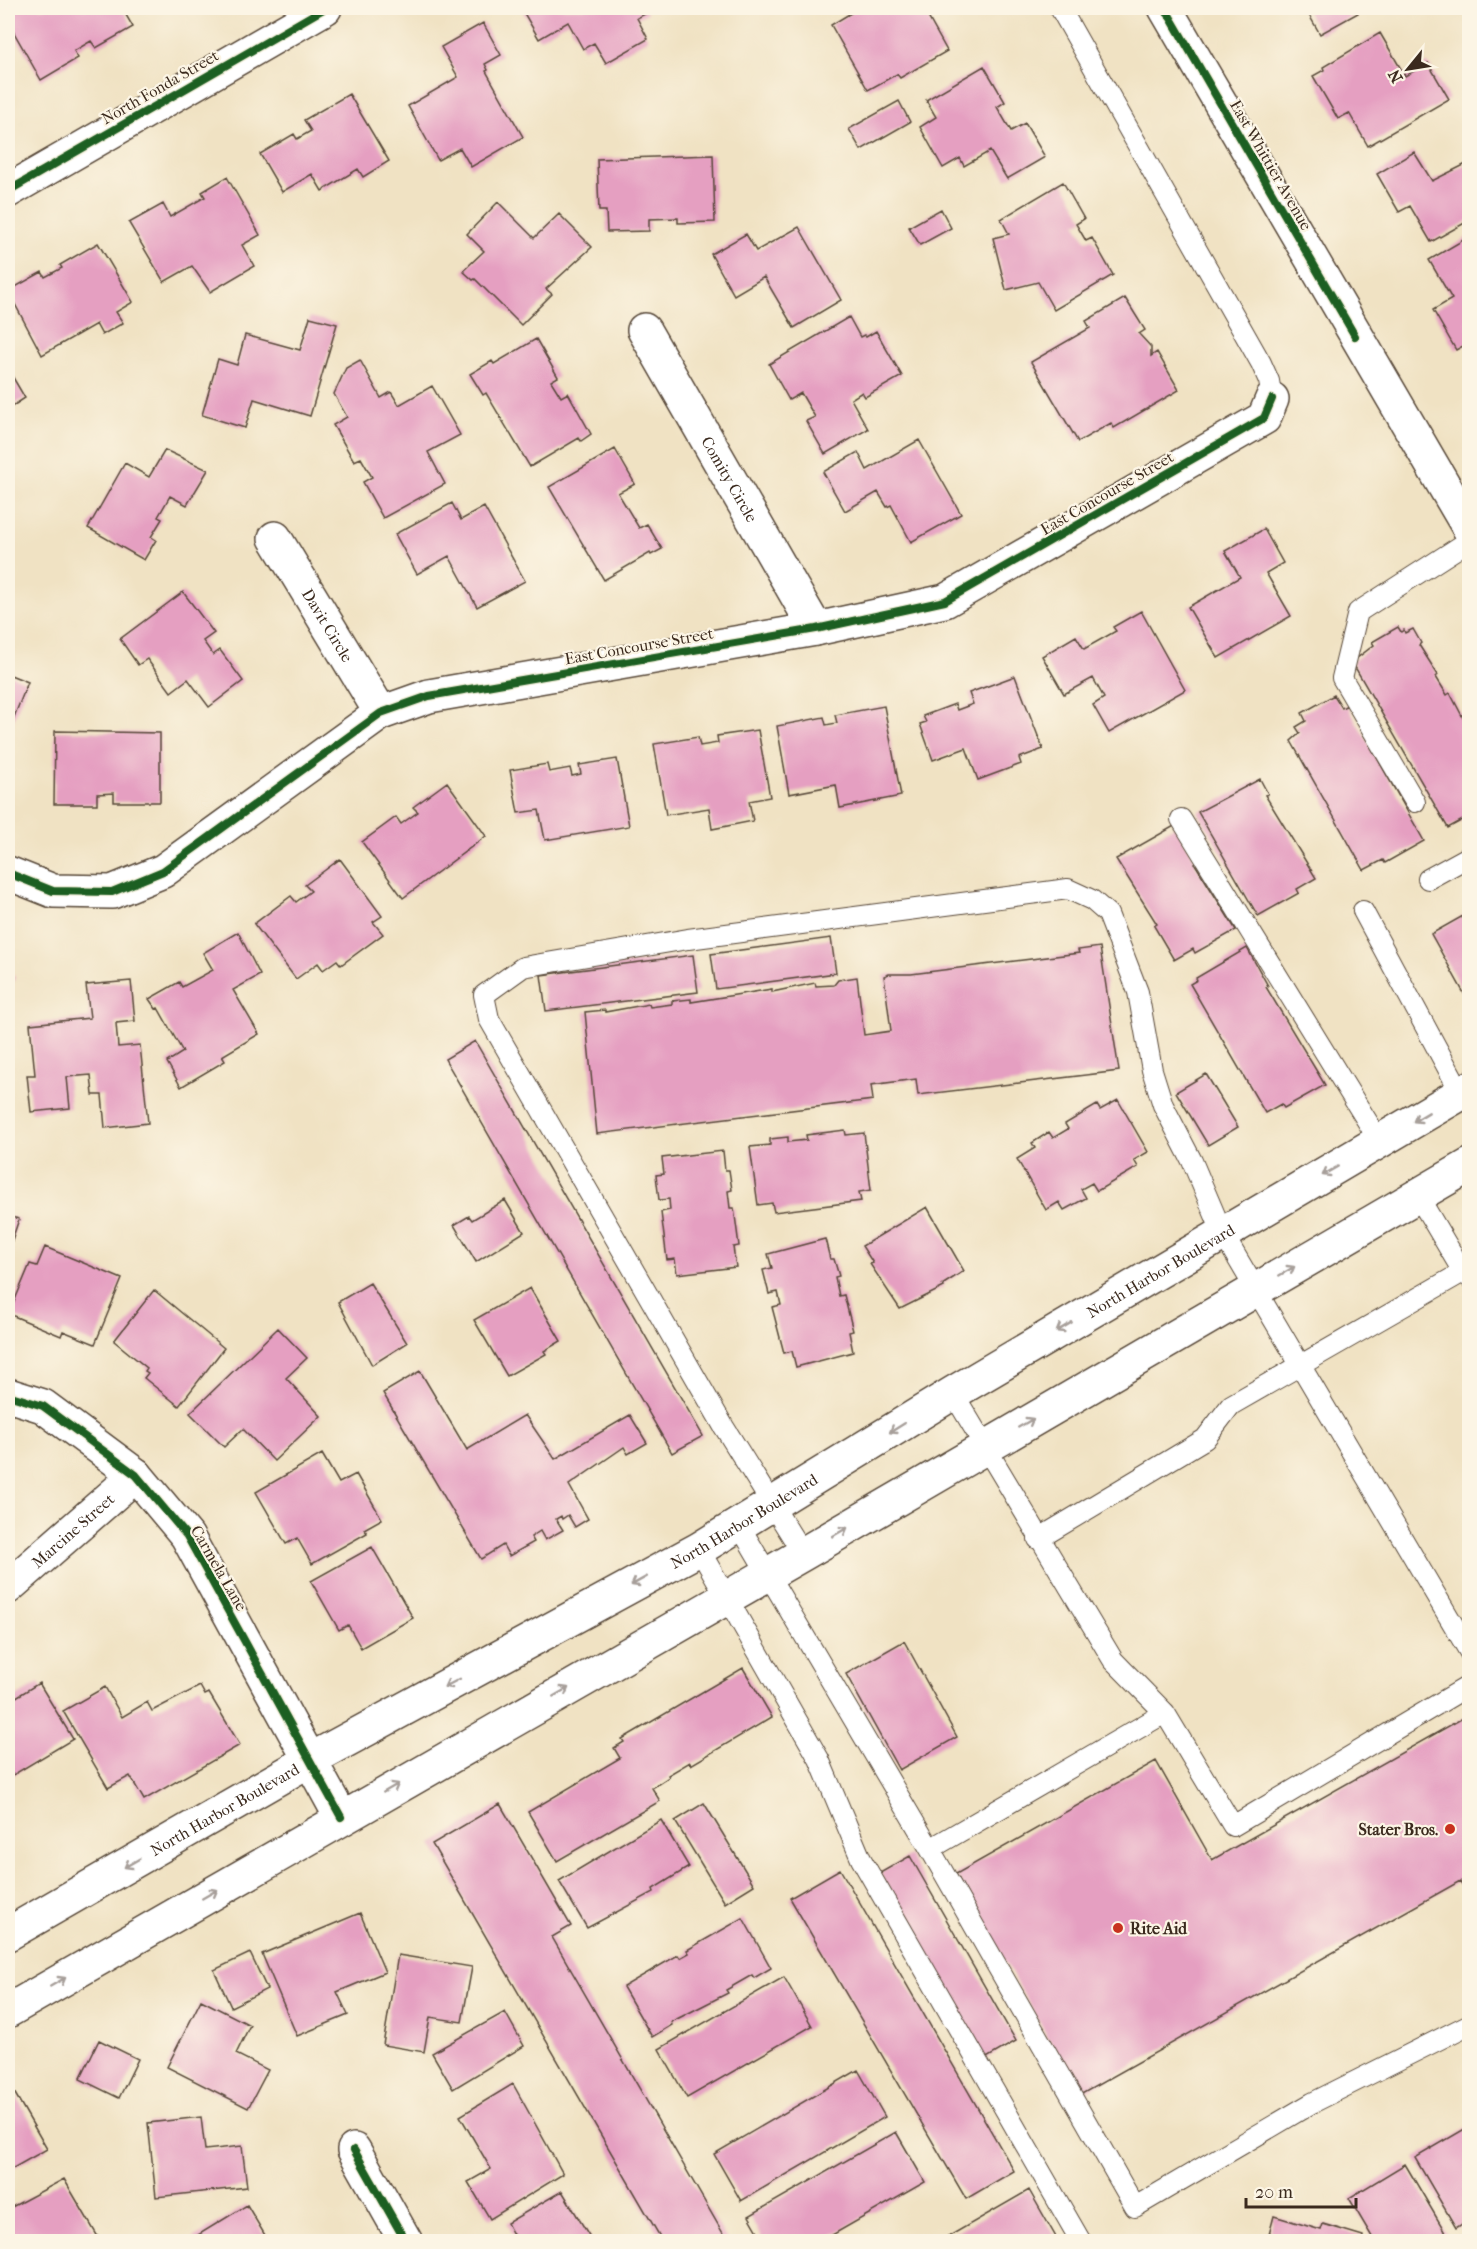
<svg xmlns="http://www.w3.org/2000/svg" width="1477" height="2249" viewBox="0 0 1477 2249" font-family="'IM FELL French Canon',serif">
	<style>
		.building { fill: #e59fc1 }
		.lines { fill: none; stroke-linecap: round; stroke-linejoin: round }
		.lane-casing { stroke: #564637; stroke-width: 22 }
		.street-casing { stroke: #564637; stroke-width: 36 }
		.secondary-casing { stroke: #564637; stroke-width: 36 }
		.primary-casing { stroke: #564637; stroke-width: 36 }
		.lane { stroke: #fff; stroke-width: 20 }
		.street { stroke: #fff; stroke-width: 33 }
		.secondary { stroke: #fff; stroke-width: 33 }
		.primary { stroke: #fff; stroke-width: 33 }
		.cycleway-casing { stroke: #fcf5e5; stroke-width: 11 }
		.cycleway { stroke: #1b5e20; stroke-width: 8 }
		.oneway { stroke: #a79f9a }
		.poi-dot { fill: #c8321e; stroke: #fcf5e5; stroke-width: 2 }
		.labels { text-anchor: middle; dominant-baseline: central; stroke-width: 4.5; stroke-linejoin: round; paint-order: stroke }
		.street-label { font-size: 16px; fill: #3b2a1e; stroke: #fcf5e5 }
		.poi-label { font-size: 16px; font-weight: bold; fill: #3b2a1e; stroke: #fcf5e5; text-anchor: end }
	</style>
	<rect width="100%" height="100%" fill="#fcf5e5"/>
	<filter id="ink" filterUnits="userSpaceOnUse"><feTurbulence type="fractalNoise" baseFrequency=".0167" numOctaves="2"/><feDisplacementMap in="SourceGraphic" scale="12" xChannelSelector="R" yChannelSelector="G"/><feConvolveMatrix kernelMatrix="1 2 1 2 8 2 1 2 1" color-interpolation-filters="sRGB"/></filter>
	<filter id="wash" filterUnits="userSpaceOnUse"><feTurbulence type="fractalNoise" baseFrequency=".008" numOctaves="4" result="noise"/><feDisplacementMap in="SourceGraphic" scale="24" xChannelSelector="R" yChannelSelector="G"/><feGaussianBlur stdDeviation="1.35" result="paint"/><feColorMatrix in="noise" values="0 0 0 0 0 0 0 0 0 0 0 0 0 0 0 0 0 1.4 0 .05"/><feComposite in="paint" operator="in"/></filter>
	<g filter="url(#wash)">
		<rect width="100%" height="100%" fill="#f0e2c3"/>
		<g id="blocks">
			<!-- building -->
			<path class="building" d="M 8,8 L 122,8 L 133,27 L 96,48 L 91,41 L 74,51 L 78,58 L 41,80 L 8,22 Z
				M 521,8 L 644,8 L 647,13 L 637,18 L 648,39 L 606,63 L 594,43 L 583,49 L 568,22 L 539,39 Z
				M 859,8 L 923,8 L 947,51 L 900,78 L 897,74 L 868,90 L 831,25 Z
				M 1305,8 L 1355,8 L 1358,13 L 1320,34 Z
				M 483,23 L 501,55 L 485,64 L 488,70 L 486,71 L 523,137 L 471,167 L 460,148 L 438,160 L 408,106 L 458,77 L 441,47 Z
				M 1380,33 L 1405,76 L 1428,63 L 1449,99 L 1368,146 L 1349,113 L 1338,119 L 1313,76 L 1324,70 L 1323,67 Z
				M 984,66 L 1005,102 L 997,107 L 1011,131 L 1025,123 L 1045,157 L 1007,179 L 990,151 L 964,166 L 960,158 L 943,168 L 920,127 L 936,117 L 926,100 Z
				M 349,94 L 389,161 L 363,177 L 358,169 L 322,191 L 312,174 L 282,192 L 260,154 L 294,134 L 297,139 L 311,131 L 304,120 Z
				M 899,101 L 910,122 L 861,150 L 849,129 Z
				M 1414,152 L 1432,181 L 1470,162 L 1470,220 L 1431,242 L 1410,206 L 1399,212 L 1377,174 Z
				M 713,155 L 715,222 L 678,223 L 678,218 L 649,219 L 649,231 L 607,232 L 606,211 L 599,211 L 597,159 Z
				M 227,177 L 260,235 L 242,245 L 254,266 L 210,292 L 192,266 L 164,282 L 129,223 L 163,204 L 170,217 L 205,197 L 202,192 Z
				M 1063,182 L 1084,219 L 1076,224 L 1086,241 L 1092,238 L 1113,275 L 1054,310 L 1038,282 L 1006,290 L 993,238 L 1009,234 L 1001,219 Z
				M 498,202 L 534,238 L 559,214 L 592,247 L 546,289 L 552,294 L 521,325 L 475,279 L 473,280 L 463,271 L 484,251 L 467,234 Z
				M 941,209 L 951,228 L 920,245 L 909,227 Z
				M 799,227 L 841,300 L 794,328 L 764,277 L 734,295 L 711,254 L 746,234 L 756,251 Z
				M 1470,236 L 1470,342 L 1456,350 L 1433,310 L 1452,299 L 1429,260 Z
				M 98,243 L 133,302 L 116,312 L 123,323 L 102,335 L 96,324 L 42,355 L 8,291 L 42,272 L 45,277 L 62,268 L 60,265 Z
				M 1125,298 L 1145,330 L 1139,334 L 1151,347 L 1151,356 L 1157,352 L 1179,390 L 1114,428 L 1111,423 L 1078,442 L 1031,362 L 1090,328 L 1086,321 Z
				M 310,317 L 337,324 L 310,416 L 254,399 L 245,428 L 202,415 L 218,359 L 237,365 L 245,335 L 300,350 Z
				M 849,317 L 860,337 L 864,335 L 866,337 L 876,331 L 902,376 L 865,397 L 862,392 L 851,399 L 868,429 L 825,454 L 806,421 L 815,417 L 801,393 L 789,400 L 769,364 Z
				M 536,339 L 558,377 L 551,381 L 561,397 L 568,393 L 591,434 L 581,441 L 579,438 L 530,467 L 486,393 L 483,395 L 470,374 L 492,361 L 494,364 Z
				M 360,360 L 381,398 L 391,392 L 399,405 L 432,386 L 460,435 L 428,452 L 445,484 L 383,518 L 363,482 L 372,477 L 361,458 L 354,461 L 333,425 L 347,417 L 334,394 L 346,368 Z
				M 8,369 L 25,398 L 8,409 Z
				M 919,440 L 961,514 L 911,542 L 891,505 L 887,507 L 878,492 L 845,511 L 823,472 L 858,452 L 867,470 Z
				M 615,449 L 635,484 L 618,493 L 639,528 L 647,524 L 662,549 L 651,555 L 650,553 L 604,580 L 549,487 Z
				M 165,450 L 208,470 L 187,505 L 170,496 L 158,517 L 162,519 L 151,537 L 156,540 L 144,560 L 88,528 L 125,463 L 149,477 Z
				M 452,503 L 461,520 L 484,507 L 525,581 L 477,607 L 449,556 L 417,574 L 395,534 Z
				M 1264,529 L 1283,563 L 1266,573 L 1291,616 L 1218,658 L 1188,607 L 1240,577 L 1225,551 Z
				M 183,592 L 214,633 L 203,641 L 213,655 L 220,650 L 243,681 L 209,707 L 188,679 L 171,692 L 147,659 L 138,665 L 120,639 Z
				M 1141,611 L 1185,690 L 1109,733 L 1093,705 L 1104,698 L 1093,678 L 1064,694 L 1042,656 L 1076,636 L 1084,649 L 1116,631 L 1113,627 Z
				M 1398,627 L 1401,632 L 1404,630 L 1405,633 L 1413,629 L 1421,643 L 1419,645 L 1438,675 L 1436,677 L 1447,695 L 1450,693 L 1470,731 L 1470,816 L 1448,828 L 1352,662 L 1374,645 L 1372,642 Z
				M 8,674 L 28,682 L 8,732 Z
				M 1015,676 L 1043,749 L 1019,758 L 1021,764 L 978,780 L 966,748 L 933,760 L 920,724 L 926,722 L 923,716 L 955,704 L 957,710 L 973,704 L 969,693 Z
				M 1334,695 L 1342,708 L 1347,705 L 1424,841 L 1385,863 L 1383,860 L 1364,870 L 1291,741 L 1300,733 L 1296,727 L 1306,721 L 1302,713 Z
				M 884,706 L 901,796 L 840,808 L 836,785 L 789,794 L 777,726 L 824,717 L 826,725 L 837,723 L 835,715 Z
				M 758,730 L 770,797 L 749,801 L 753,821 L 712,829 L 709,808 L 666,815 L 654,744 L 698,737 L 700,746 L 718,743 L 717,736 Z
				M 55,731 L 160,733 L 160,802 L 114,802 L 114,793 L 97,794 L 97,804 L 54,804 Z
				M 617,759 L 629,826 L 545,840 L 539,810 L 518,813 L 510,770 L 547,764 L 549,772 L 570,768 L 572,776 L 581,774 L 579,765 Z
				M 1260,779 L 1268,794 L 1265,795 L 1316,878 L 1297,889 L 1299,893 L 1258,916 L 1198,812 Z
				M 447,782 L 486,836 L 403,898 L 362,842 L 396,817 L 401,824 L 418,812 L 413,807 Z
				M 1176,825 L 1197,863 L 1195,864 L 1236,930 L 1195,953 L 1193,949 L 1174,960 L 1154,926 L 1157,924 L 1116,859 Z
				M 340,859 L 382,916 L 373,922 L 383,934 L 341,965 L 337,960 L 323,970 L 318,963 L 296,979 L 254,924 L 291,896 L 296,902 L 311,891 L 305,885 Z
				M 1470,912 L 1470,1004 L 1431,934 Z
				M 238,932 L 260,975 L 233,990 L 259,1034 L 222,1056 L 225,1061 L 181,1087 L 167,1062 L 183,1052 L 158,1008 L 156,1009 L 149,999 L 179,982 L 182,987 L 213,970 L 203,953 Z
				M 831,938 L 836,973 L 716,989 L 711,954 Z
				M 1100,947 L 1119,1071 L 918,1095 L 916,1079 L 871,1085 L 873,1100 L 597,1134 L 585,1012 L 605,1010 L 605,1012 L 649,1004 L 650,1007 L 672,1004 L 672,1001 L 691,999 L 691,1002 L 772,989 L 772,992 L 815,983 L 816,986 L 834,985 L 838,980 L 857,977 L 864,1035 L 891,1031 L 884,976 L 889,974 L 911,974 L 1079,953 L 1078,950 Z
				M 1247,948 L 1268,986 L 1266,987 L 1325,1085 L 1284,1108 L 1281,1104 L 1265,1113 L 1190,984 L 1197,980 L 1196,978 Z
				M 693,955 L 698,992 L 546,1011 L 541,975 Z
				M 8,974 L 15,977 L 8,994 Z
				M 131,981 L 135,1021 L 116,1023 L 118,1047 L 140,1045 L 148,1123 L 105,1128 L 102,1095 L 93,1095 L 91,1075 L 67,1077 L 70,1108 L 31,1112 L 27,1075 L 35,1075 L 30,1024 L 90,1018 L 86,985 Z
				M 475,1041 L 703,1436 L 672,1453 L 445,1059 Z
				M 1206,1074 L 1238,1127 L 1208,1145 L 1176,1092 Z
				M 1118,1100 L 1148,1152 L 1134,1160 L 1138,1167 L 1097,1191 L 1092,1183 L 1081,1189 L 1086,1198 L 1064,1210 L 1059,1202 L 1046,1210 L 1017,1159 L 1035,1148 L 1032,1143 L 1049,1132 L 1053,1138 L 1068,1129 L 1065,1124 L 1097,1105 L 1100,1110 Z
				M 845,1130 L 846,1135 L 864,1133 L 871,1190 L 859,1192 L 861,1201 L 774,1212 L 772,1203 L 758,1205 L 750,1147 L 770,1145 L 770,1139 L 788,1137 L 788,1142 L 807,1140 L 806,1135 Z
				M 723,1151 L 725,1170 L 729,1170 L 732,1190 L 728,1191 L 730,1208 L 734,1208 L 739,1246 L 733,1247 L 736,1267 L 677,1274 L 675,1259 L 667,1260 L 661,1212 L 670,1210 L 669,1199 L 659,1200 L 656,1175 L 664,1174 L 662,1158 Z
				M 505,1200 L 524,1232 L 476,1262 L 454,1225 L 469,1216 L 472,1220 Z
				M 927,1207 L 964,1271 L 942,1285 L 944,1287 L 900,1309 L 870,1264 L 873,1263 L 862,1246 Z
				M 8,1216 L 19,1219 L 8,1252 Z
				M 825,1239 L 830,1259 L 834,1259 L 839,1276 L 835,1277 L 839,1296 L 844,1295 L 853,1331 L 849,1332 L 853,1352 L 796,1367 L 792,1351 L 784,1353 L 772,1307 L 781,1305 L 778,1292 L 769,1294 L 763,1270 L 772,1268 L 768,1254 Z
				M 45,1247 L 122,1279 L 95,1344 L 63,1331 L 61,1336 L 9,1314 L 30,1264 L 37,1266 Z
				M 370,1283 L 407,1343 L 372,1365 L 338,1302 Z
				M 530,1288 L 561,1341 L 544,1351 L 546,1354 L 507,1376 L 474,1320 Z
				M 154,1290 L 224,1348 L 179,1406 L 144,1378 L 148,1373 L 145,1371 L 147,1368 L 114,1341 Z
				M 278,1328 L 307,1358 L 286,1378 L 321,1416 L 274,1461 L 243,1429 L 224,1447 L 190,1413 Z
				M 420,1371 L 467,1450 L 525,1415 L 555,1459 L 630,1415 L 647,1443 L 628,1454 L 624,1447 L 569,1485 L 588,1519 L 575,1527 L 568,1515 L 562,1519 L 561,1516 L 556,1519 L 563,1530 L 545,1540 L 540,1531 L 531,1537 L 534,1542 L 509,1556 L 503,1545 L 481,1559 L 383,1393 Z
				M 322,1454 L 339,1483 L 356,1474 L 382,1519 L 364,1529 L 367,1533 L 312,1564 L 297,1538 L 286,1544 L 256,1492 Z
				M 372,1547 L 413,1618 L 361,1648 L 348,1625 L 339,1630 L 311,1581 Z
				M 904,1641 L 957,1737 L 899,1770 L 846,1674 Z
				M 743,1668 L 772,1717 L 691,1765 L 690,1762 L 668,1775 L 669,1777 L 652,1788 L 660,1801 L 557,1861 L 528,1812 L 620,1758 L 614,1748 L 624,1742 L 622,1739 Z
				M 39,1683 L 73,1739 L 8,1778 L 8,1702 Z
				M 200,1686 L 205,1695 L 209,1693 L 240,1745 L 144,1800 L 130,1776 L 108,1788 L 63,1711 L 105,1687 L 122,1717 L 147,1702 L 152,1711 Z
				M 1470,1714 L 1470,1898 L 1460,1881 L 1080,2095 L 956,1874 L 1156,1761 L 1212,1860 Z
				M 704,1803 L 754,1885 L 725,1903 L 675,1821 Z
				M 500,1804 L 571,1926 L 552,1937 L 728,2242 L 663,2242 L 432,1844 Z
				M 661,1820 L 689,1867 L 653,1889 L 654,1892 L 587,1928 L 559,1881 Z
				M 910,1856 L 1016,2041 L 985,2059 L 880,1873 Z
				M 840,1869 L 1014,2171 L 966,2199 L 790,1898 Z
				M 360,1913 L 385,1972 L 337,1992 L 348,2015 L 297,2036 L 262,1954 Z
				M 743,1918 L 771,1968 L 754,1978 L 752,1975 L 726,1990 L 728,1993 L 671,2022 L 672,2025 L 652,2037 L 623,1987 L 678,1955 L 680,1958 L 689,1953 L 687,1950 Z
				M 250,1953 L 267,1989 L 231,2007 L 214,1970 Z
				M 398,1955 L 472,1967 L 462,2022 L 430,2017 L 424,2052 L 383,2045 Z
				M 784,1977 L 812,2026 L 687,2098 L 659,2049 Z
				M 201,2000 L 250,2025 L 236,2054 L 268,2070 L 248,2108 L 167,2067 Z
				M 505,2012 L 524,2046 L 453,2089 L 432,2053 Z
				M 99,2040 L 138,2059 L 119,2098 L 80,2079 Z
				M 858,2070 L 885,2117 L 741,2201 L 714,2154 Z
				M 513,2084 L 563,2174 L 490,2219 L 468,2182 L 491,2169 L 460,2116 Z
				M 10,2085 L 47,2149 L 8,2171 L 8,2086 Z
				M 201,2117 L 205,2150 L 242,2146 L 247,2187 L 156,2197 L 148,2123 Z
				M 1468,2127 L 1470,2219 L 1456,2228 L 1415,2158 Z
				M 896,2132 L 925,2182 L 820,2242 L 764,2242 L 749,2216 Z
				M 1405,2164 L 1451,2242 L 1375,2242 L 1349,2198 Z
				M 64,2179 L 101,2242 L 8,2242 L 8,2209 Z
				M 1029,2190 L 1057,2239 L 1052,2242 L 939,2242 Z
				M 562,2191 L 593,2242 L 517,2242 L 507,2223 Z
				M 247,2205 L 269,2242 L 195,2242 L 193,2238 Z
				M 1274,2216 L 1321,2230 L 1323,2224 L 1363,2236 L 1362,2242 L 1267,2242 Z"/>
		</g>
	</g>
	<g filter="url(#ink)">
		<use href="#blocks" fill-opacity="0" stroke="#564637" stroke-width="1.5"/>
		<g class="lines">
			<!-- lane casing -->
			<g class="lane-casing">
				<path id="lane" d="M 1060,8 L 1261,363 L 1269,381 L 1272,399
					M 1415,802 L 1342,678 L 1358,612 L 1470,540
					M 1181,819 L 1380,1142
					M 1428,879 L 1470,856
					M 1363,911 L 1461,1093
					M 1418,1196 L 1463,1272 L 1470,1278
					M 953,1393 L 1113,1660 L 1165,1713 L 1233,1826 L 1470,1685
					M 739,1525 L 930,1849 L 1135,2207 L 1312,2103 L 1470,2024
					M 1038,1539 L 1205,1439 L 1231,1405 L 1463,1272
					M 699,1549 L 819,1759 L 861,1859 L 1080,2240 L 1078,2242
					M 803,1554 L 724,1427 L 489,1019 L 484,995 L 523,967 L 688,939 L 1068,889 L 1092,900 L 1108,914 L 1138,992 L 1152,1070 L 1163,1105 L 1192,1161 L 1223,1234 L 1470,1653
					M 930,1849 L 1165,1713"/>
			</g>
			<!-- street casing -->
			<g class="street-casing">
				<g id="street">
					<path d="M 8,191 L 325,8"/>
					<path id="s1" d="M 644,330 L 816,629"/>
					<path id="s2" d="M 275,538 L 381,713"/>
					<path d="M 8,873 L 53,891 L 112,892 L 163,871 L 381,713 L 429,696 L 816,629 L 945,601 L 1264,418 L 1272,399"/>
					<path d="M 8,1395 L 43,1406 L 136,1475 L 187,1536 L 341,1817"/>
					<path id="s3" d="M 8,1587 L 136,1475"/>
					<path d="M 354,2150 L 406,2242"/>
				</g>
			</g>
			<!-- secondary casing -->
			<g class="secondary-casing">
				<path id="secondary" d="M 1165,8 L 1470,530"/>
			</g>
			<!-- primary casing -->
			<g class="primary-casing">
				<g id="primary">
					<path id="s4" d="M 8,1934 L 310,1760 L 699,1549 L 953,1393 L 1470,1088"/>
					<path d="M 8,2011 L 803,1554 L 1470,1165"/>
				</g>
			</g>
			<!-- lane -->
			<use href="#lane" class="lane"/>
			<!-- street -->
			<use href="#street" class="street"/>
			<!-- secondary -->
			<use href="#secondary" class="secondary"/>
			<!-- primary -->
			<use href="#primary" class="primary"/>
			<!-- cycleway casing -->
			<g class="cycleway-casing">
				<path id="cycleway" d="M 1165,8 L 1355,336
					M 8,191 L 325,8
					M 8,873 L 53,891 L 112,892 L 163,871 L 381,713 L 429,696 L 816,629 L 945,601 L 1264,418 L 1272,399
					M 8,1395 L 43,1406 L 136,1475 L 187,1536 L 341,1817
					M 354,2150 L 406,2242"/>
			</g>
			<!-- cycleway -->
			<use href="#cycleway" class="cycleway"/>
		</g>
		<!-- one-way arrows -->
		<defs><path id="oneway-shaft" d="M-6 0H5M1.5-3L5.5 0L1.5 3" fill="none" stroke-width="1.6" stroke-linecap="round" stroke-linejoin="round" transform="scale(1.5)"/></defs>
		<g class="oneway">
			<use href="#oneway-shaft" transform="translate(1421 1117) rotate(149)"/>
			<use href="#oneway-shaft" transform="translate(1330 1171) rotate(150)"/>
			<use href="#oneway-shaft" transform="translate(1287 1271) rotate(-30)"/>
			<use href="#oneway-shaft" transform="translate(1064 1327) rotate(149)"/>
			<use href="#oneway-shaft" transform="translate(1026 1423) rotate(-30)"/>
			<use href="#oneway-shaft" transform="translate(897 1428) rotate(148)"/>
			<use href="#oneway-shaft" transform="translate(840 1532) rotate(-30)"/>
			<use href="#oneway-shaft" transform="translate(639 1581) rotate(151)"/>
			<use href="#oneway-shaft" transform="translate(452 1683) rotate(152)"/>
			<use href="#oneway-shaft" transform="translate(561 1692) rotate(-30)"/>
			<use href="#oneway-shaft" transform="translate(391 1788) rotate(-30)"/>
			<use href="#oneway-shaft" transform="translate(132 1863) rotate(150)"/>
			<use href="#oneway-shaft" transform="translate(210 1894) rotate(-30)"/>
			<use href="#oneway-shaft" transform="translate(58 1982) rotate(-30)"/>
		</g>
	</g>
	<!-- markers -->
	<g class="poi-dot">
		<circle cx="1450" cy="1829" r="6"/>
		<circle cx="1118" cy="1928" r="6"/>
	</g>
	<g class="labels">
		<!-- street labels -->
		<g class="street-label">
			<text transform="translate(160 87) rotate(-30)">North Fonda Street</text>
			<text transform="translate(1271 165) rotate(60)">East Whittier Avenue</text>
			<text stroke="none"><textPath href="#s1" startOffset="172">Comity Circle</textPath></text>
			<text transform="translate(1107 493) rotate(-30)">East Concourse Street</text>
			<text stroke="none"><textPath href="#s2" startOffset="102">Davit Circle</textPath></text>
			<text transform="translate(639 646) rotate(-10)">East Concourse Street</text>
			<text stroke="none"><textPath href="#s4" startOffset="1330">North Harbor Boulevard</textPath></text>
			<text stroke="none"><textPath href="#s4" startOffset="844">North Harbor Boulevard</textPath></text>
			<text stroke="none"><textPath href="#s3" startOffset="86">Marcine Street</textPath></text>
			<text transform="translate(219 1568) rotate(60)">Carmela Lane</text>
			<text stroke="none"><textPath href="#s4" startOffset="250">North Harbor Boulevard</textPath></text>
		</g>
		<!-- poi labels -->
		<g class="poi-label">
			<text x="1438" y="1829">Stater Bros.</text>
			<text x="1130" y="1928" text-anchor="start">Rite Aid</text>
		</g>
	</g>
	<!-- margin -->
	<rect width="1477" height="2249" fill="none" stroke="#fcf5e5" stroke-width="30"/>
	<!-- north arrow -->
	<g transform="translate(1408 69) rotate(240)" stroke="#fcf5e5" stroke-width="4.5" paint-order="stroke">
	<path d="M0-4.5L10 22L0 15L-10 22Z" fill="#3b2a1e"/>
	<text y="-9" font-size="16" font-weight="bold" text-anchor="middle" fill="#3b2a1e">N</text>
	</g>
	<!-- scale -->
	<path d="M1246 2198v9h110v-9" fill="none" stroke="#3b2a1e" stroke-width="3"/>
	<text x="1255" y="2198" font-size="18" fill="#3b2a1e" stroke="#fcf5e5" stroke-width="4.5" paint-order="stroke">20 m</text>
</svg>
